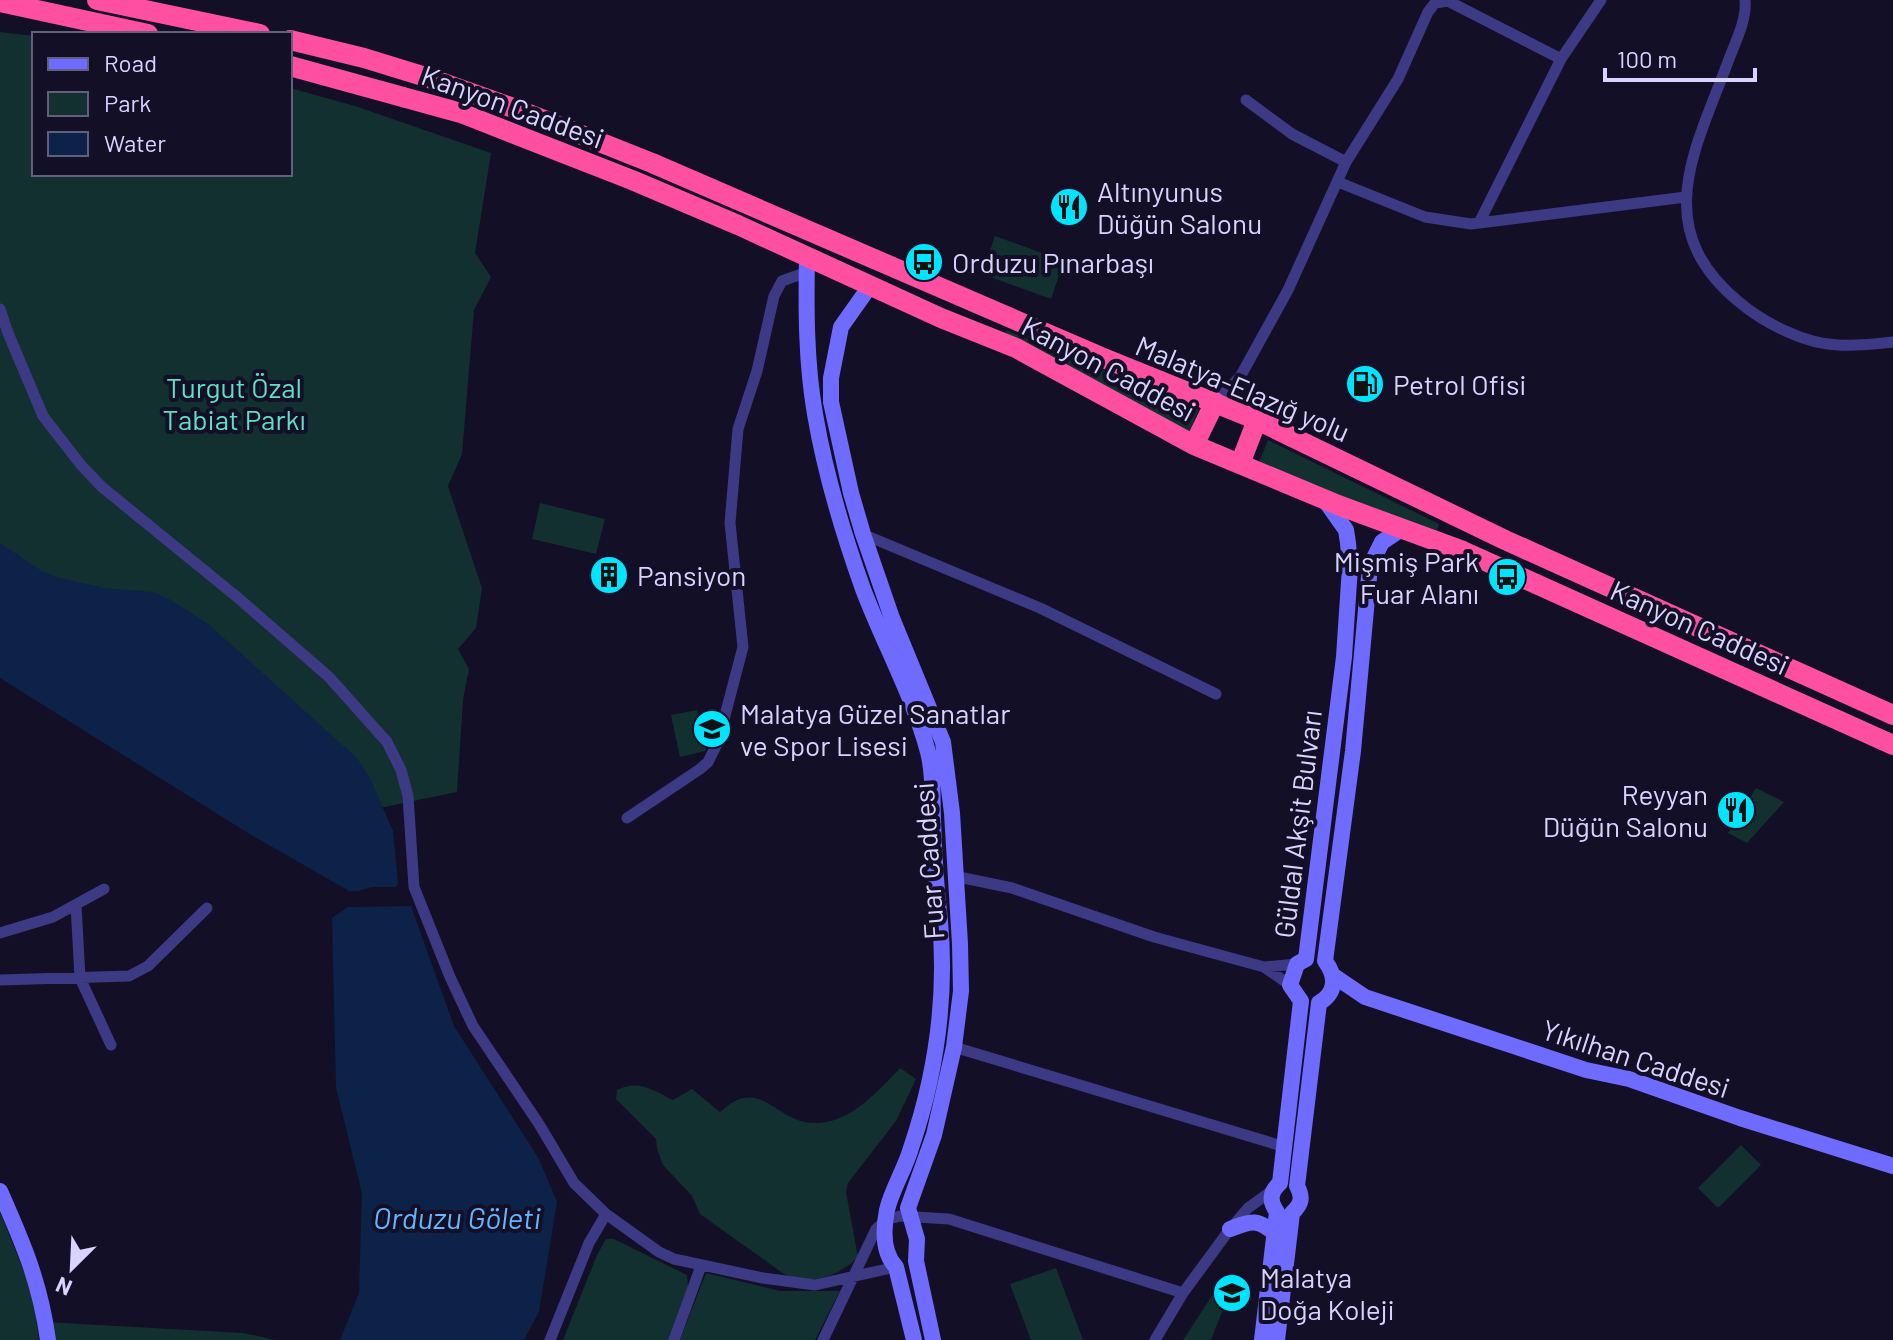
<svg xmlns="http://www.w3.org/2000/svg" width="1893" height="1340" viewBox="0 0 1893 1340" font-family="Barlow,sans-serif">
	<style>
		.green { fill: #12302f }
		.water { fill: #0c2248 }
		.lines { fill: none; stroke-linecap: round; stroke-linejoin: round }
		.street { stroke: #3d3a85; stroke-width: 11 }
		.secondary { stroke: #6f6bff; stroke-width: 16 }
		.highway { stroke: #ff4fa3; stroke-width: 20 }
		.labels { text-anchor: middle; dominant-baseline: central; stroke-width: 8; stroke-linejoin: round; paint-order: stroke }
		.street-label { font-size: 28px; fill: #d9d4ff; stroke: #130f26 }
		.poi-label { font-size: 28px; fill: #d9d4ff; stroke: #130f26; text-anchor: start }
		.park-label { font-size: 28px; fill: #5fe0c0; stroke: #130f26 }
		.water-label { font-size: 30px; font-style: italic; fill: #62b6ff; stroke: #130f26 }
	</style>
	<rect width="100%" height="100%" fill="#130f26"/>
	<!-- green -->
	<path class="green" d="M 0,32 L 34,36 L 34,174 L 290,174 L 290,88 L 355,106 L 491,153 L 475,253 L 491,277 L 474,310 L 462,454 L 448,486 L 482,588 L 476,628 L 458,649 L 469,669 L 463,700 L 457,792 L 370,810 L 0,559 Z
		M 995,236 L 1064,261 L 1051,299 L 982,274 Z
		M 1006,330 L 1199,409 L 1188,435 L 1004,336 Z
		M 1268,440 L 1439,524 L 1436,533 L 1258,465 Z
		M 540,503 L 605,519 L 596,554 L 532,539 Z
		M 697,710 L 706,751 L 680,757 L 671,715 Z
		M 1756,788 L 1784,802 L 1747,843 L 1728,833 Z
		M 900,1068 L 916,1079 L 896,1121 L 848,1183 L 846,1192 L 858,1257 C 840,1276 808,1287 784,1274 L 700,1214 L 692,1196 L 663,1165 L 657,1149 L 656,1139 L 616,1099 L 617,1090 C 638,1079 653,1090 673,1100 L 692,1089 L 720,1112 C 761,1074 774,1122 814,1123 C 850,1124 878,1091 900,1068 Z
		M 1741,1145 L 1761,1165 L 1718,1208 L 1698,1188 Z
		M 0,1212 L 33,1294 L 39,1340 L 0,1340 Z
		M 606,1239 L 614,1239 L 687,1275 L 689,1296 L 670,1340 L 563,1340 L 597,1255 Z
		M 1056,1268 L 1083,1340 L 1031,1340 L 1010,1284 Z
		M 706,1273 L 780,1291 L 840,1291 L 815,1340 L 680,1340 Z
		M 1217,1288 L 1229,1294 L 1211,1340 L 1183,1340 Z
		M 45,1322 L 243,1333 L 276,1340 L 48,1340 Z"/>
	<!-- water -->
	<path class="water" d="M 0,543 L 42,571 L 56,577 L 104,588 L 152,592 L 169,599 L 207,623 L 357,758 L 370,778 L 393,831 L 398,883 L 396,887 L 373,887 L 358,891 L 349,891 L 248,833 L 0,678 Z
		M 411,906 L 454,1026 L 539,1159 L 557,1202 L 539,1312 L 524,1340 L 340,1340 L 359,1293 L 362,1193 L 336,1088 L 332,918 L 348,907 Z"/>
	<g class="lines">
		<!-- street -->
		<path class="street" d="M 1745,0 C 1747,19 1736,41 1729,59 C 1696,149 1648,227 1739,302 C 1764,323 1805,344 1838,345 C 1856,346 1875,344 1893,342
			M 1246,100 L 1292,134 L 1346,162
			M 1338,182 L 1425,217 L 1471,224 L 1686,197
			M 1479,223 L 1561,59
			M 0,309 L 8,333 L 43,416 L 81,465 L 102,487 L 237,597 L 329,677 L 387,742 L 401,770 L 408,796 L 414,887 L 450,977 L 473,1026 L 539,1124 L 574,1183 L 606,1214 L 659,1252 L 674,1259 L 763,1278 L 815,1285 L 896,1267
			M 1240,377 L 1241,397 L 1255,416
			M 1215,402 L 1240,377 L 1288,290 L 1346,162 L 1398,79 L 1428,12 L 1435,3 L 1448,1 L 1561,59 L 1601,0
			M 860,533 L 1040,608 L 1216,694
			M 627,818 L 700,769 L 708,762 L 718,742 L 743,647 L 730,523 L 738,429 L 757,371 L 774,296 L 782,281 L 807,272
			M 954,876 L 1012,888 L 1154,937 L 1264,967 L 1290,985
			M 76,905 L 80,978 L 111,1045
			M 0,933 L 53,917 L 104,889
			M 1264,967 L 1297,964
			M 0,980 L 129,976 L 148,966 L 207,908
			M 954,1047 L 1285,1147
			M 550,1340 L 589,1243 L 606,1214
			M 674,1340 L 701,1266
			M 823,1340 L 876,1229 L 886,1220 L 900,1216 L 949,1219 L 1183,1293
			M 1155,1340 L 1183,1293 L 1230,1229 L 1248,1208 L 1273,1190"/>
		<!-- secondary -->
		<path class="secondary" d="M 807,257 C 806,308 806,363 815,414 C 825,473 843,533 863,589 C 883,642 914,698 928,752 C 934,774 932,796 933,819 C 934,853 936,887 940,921 C 947,999 936,1074 911,1148 C 905,1169 892,1189 887,1210 C 883,1230 882,1252 896,1267 L 914,1340
			M 870,286 L 841,327 L 831,378 L 831,402 L 851,493 L 863,534 L 892,618 L 943,742 L 952,813 L 960,944 L 961,991 L 954,1047 L 934,1135 L 908,1208 L 917,1239 L 916,1261 L 933,1340
			M 1334,976 L 1365,997 L 1586,1070 L 1629,1079 L 1740,1118 L 1893,1166
			M 0,1191 C 23,1243 40,1282 48,1340
			M 1230,1229 C 1251,1221 1258,1218 1275,1234
			M 1262,1340 L 1277,1212 C 1269,1201 1270,1192 1280,1183 L 1301,1001 L 1290,985 L 1297,964 L 1306,959 L 1344,657 L 1350,567 L 1348,543 L 1346,530 L 1324,499
			M 1277,1340 L 1292,1213 C 1302,1204 1303,1197 1297,1186 L 1319,1003 C 1336,993 1337,977 1325,961 L 1353,751 L 1370,566 L 1382,542 L 1403,528"/>
		<!-- highway -->
		<path class="highway" d="M 97,0 L 260,34
			M 0,2 L 148,34
			M 290,40 L 364,58 L 429,78 L 519,110 L 652,163 L 1101,357 L 1257,420 L 1505,540 L 1893,715
			M 290,66 L 461,113 L 632,180 L 738,225 L 941,318 L 1016,348 L 1194,445 L 1338,505 L 1463,551 L 1893,745
			M 1194,445 L 1215,402
			M 1240,464 L 1257,420"/>
	</g>
	<!-- icons -->
	<defs>
		<g id="restaurant-disc" transform="scale(2)"><circle r="9.5" fill="#00e5ff" stroke="#130f26"/><path d="M-5-6h1v4h1v-4h1v4h1v-4h1v5L-1.5 .5V6h-2V.5L-5-1ZM5-6V6H3V1.5H1.5Q1.5-4 5-6Z" fill="#111"/></g>
		<g id="bus-disc" transform="scale(2)"><circle r="9.5" fill="#00e5ff" stroke="#130f26"/><path d="M-5-6H5V4H4V6H2V4H-2V6H-4V4H-5ZM-3.5-4V0h7V-4ZM-3.5 1.2v1.5H-2V1.2ZM2 1.2v1.5H3.5V1.2Z" fill="#111"/></g>
		<g id="fuel-disc" transform="scale(2)"><circle r="9.5" fill="#00e5ff" stroke="#130f26"/><path d="M-5.5-6h7V0h2V4h1.3V-2.5L3-4.5l.8-.8L6-3V5H2.5V1h-1V6h-7ZM-4.2-4.7v3.2H.2V-4.7Z" fill="#111"/></g>
		<g id="building-disc" transform="scale(2)"><circle r="9.5" fill="#00e5ff" stroke="#130f26"/><path d="M-4-6H4V6H1V3H-1V6H-4ZM-2.5-4.3h1.7v1.8h-1.7ZM.8-4.3h1.7v1.8H.8ZM-2.5-1h1.7V.8h-1.7ZM.8-1h1.7V.8H.8Z" fill="#111"/></g>
		<g id="school-disc" transform="scale(2)"><circle r="9.5" fill="#00e5ff" stroke="#130f26"/><path d="M0-5L7-2L0 1L-7-2ZM-4 1L0 2.5L4 1V4Q0 6-4 4Z" fill="#111"/></g>
	</defs>
	<g fill-rule="evenodd">
		<use href="#restaurant-disc" x="1069" y="207"/>
		<use href="#bus-disc" x="924" y="262"/>
		<use href="#fuel-disc" x="1365" y="384"/>
		<use href="#building-disc" x="609" y="575"/>
		<use href="#bus-disc" x="1507" y="577"/>
		<use href="#school-disc" x="712" y="729"/>
		<use href="#restaurant-disc" x="1736" y="810"/>
		<use href="#school-disc" x="1232" y="1293"/>
	</g>
	<g class="labels">
		<!-- street labels -->
		<g class="street-label">
			<text transform="translate(513 106) rotate(20)">Kanyon Caddesi</text>
			<text transform="translate(1109 368) rotate(28)">Kanyon Caddesi</text>
			<text transform="translate(1243 388) rotate(23)">Malatya-Elazığ yolu</text>
			<text transform="translate(1700 627) rotate(24)">Kanyon Caddesi</text>
			<text transform="translate(1297 824) rotate(-83)">Güldal Akşit Bulvarı</text>
			<text transform="translate(928 861) rotate(-94)">Fuar Caddesi</text>
			<text transform="translate(1636 1058) rotate(18)">Yıkılhan Caddesi</text>
		</g>
		<!-- poi labels -->
		<g class="poi-label">
			<text x="1097" y="191">Altınyunus<tspan x="1097" dy="32">Düğün Salonu</tspan></text>
			<text x="952" y="262">Orduzu Pınarbaşı</text>
			<text x="1393" y="384">Petrol Ofisi</text>
			<text x="1479" y="561" text-anchor="end">Mişmiş Park<tspan x="1479" dy="32">Fuar Alanı</tspan></text>
			<text x="637" y="575">Pansiyon</text>
			<text x="740" y="713">Malatya Güzel Sanatlar<tspan x="740" dy="32">ve Spor Lisesi</tspan></text>
			<text x="1708" y="794" text-anchor="end">Reyyan<tspan x="1708" dy="32">Düğün Salonu</tspan></text>
			<text x="1260" y="1277">Malatya<tspan x="1260" dy="32">Doğa Koleji</tspan></text>
		</g>
		<!-- park labels -->
		<g class="park-label">
			<text x="234" y="387">Turgut Özal<tspan x="234" dy="32">Tabiat Parkı</tspan></text>
		</g>
		<!-- water labels -->
		<g class="water-label">
			<text x="457" y="1217">Orduzu Göleti</text>
		</g>
	</g>
	<!-- legend -->
	<rect x="32" y="32" width="260" height="144" fill="#130f26" stroke="#625e7d" stroke-width="2"/>
	<rect x="48" y="58" width="40" height="12" fill="#6f6bff" stroke="#625e7d" stroke-width="2"/>
	<text x="104" y="72" font-size="24" fill="#d9d4ff">Road</text>
	<rect x="48" y="92" width="40" height="24" fill="#12302f" stroke="#625e7d" stroke-width="2"/>
	<text x="104" y="112" font-size="24" fill="#d9d4ff">Park</text>
	<rect x="48" y="132" width="40" height="24" fill="#0c2248" stroke="#625e7d" stroke-width="2"/>
	<text x="104" y="152" font-size="24" fill="#d9d4ff">Water</text>
	<!-- north arrow -->
	<g transform="translate(72 1268) rotate(204)" stroke="#130f26" stroke-width="6" paint-order="stroke">
	<path d="M0-6L14 30L0 20L-14 30Z" fill="#d9d4ff"/>
	<text y="-12" font-size="22" font-weight="bold" text-anchor="middle" fill="#d9d4ff">N</text>
	</g>
	<!-- scale -->
	<path d="M1605 68v12h150v-12" fill="none" stroke="#d9d4ff" stroke-width="4"/>
	<text x="1617" y="68" font-size="24" fill="#d9d4ff" stroke="#130f26" stroke-width="6" paint-order="stroke">100 m</text>
</svg>
